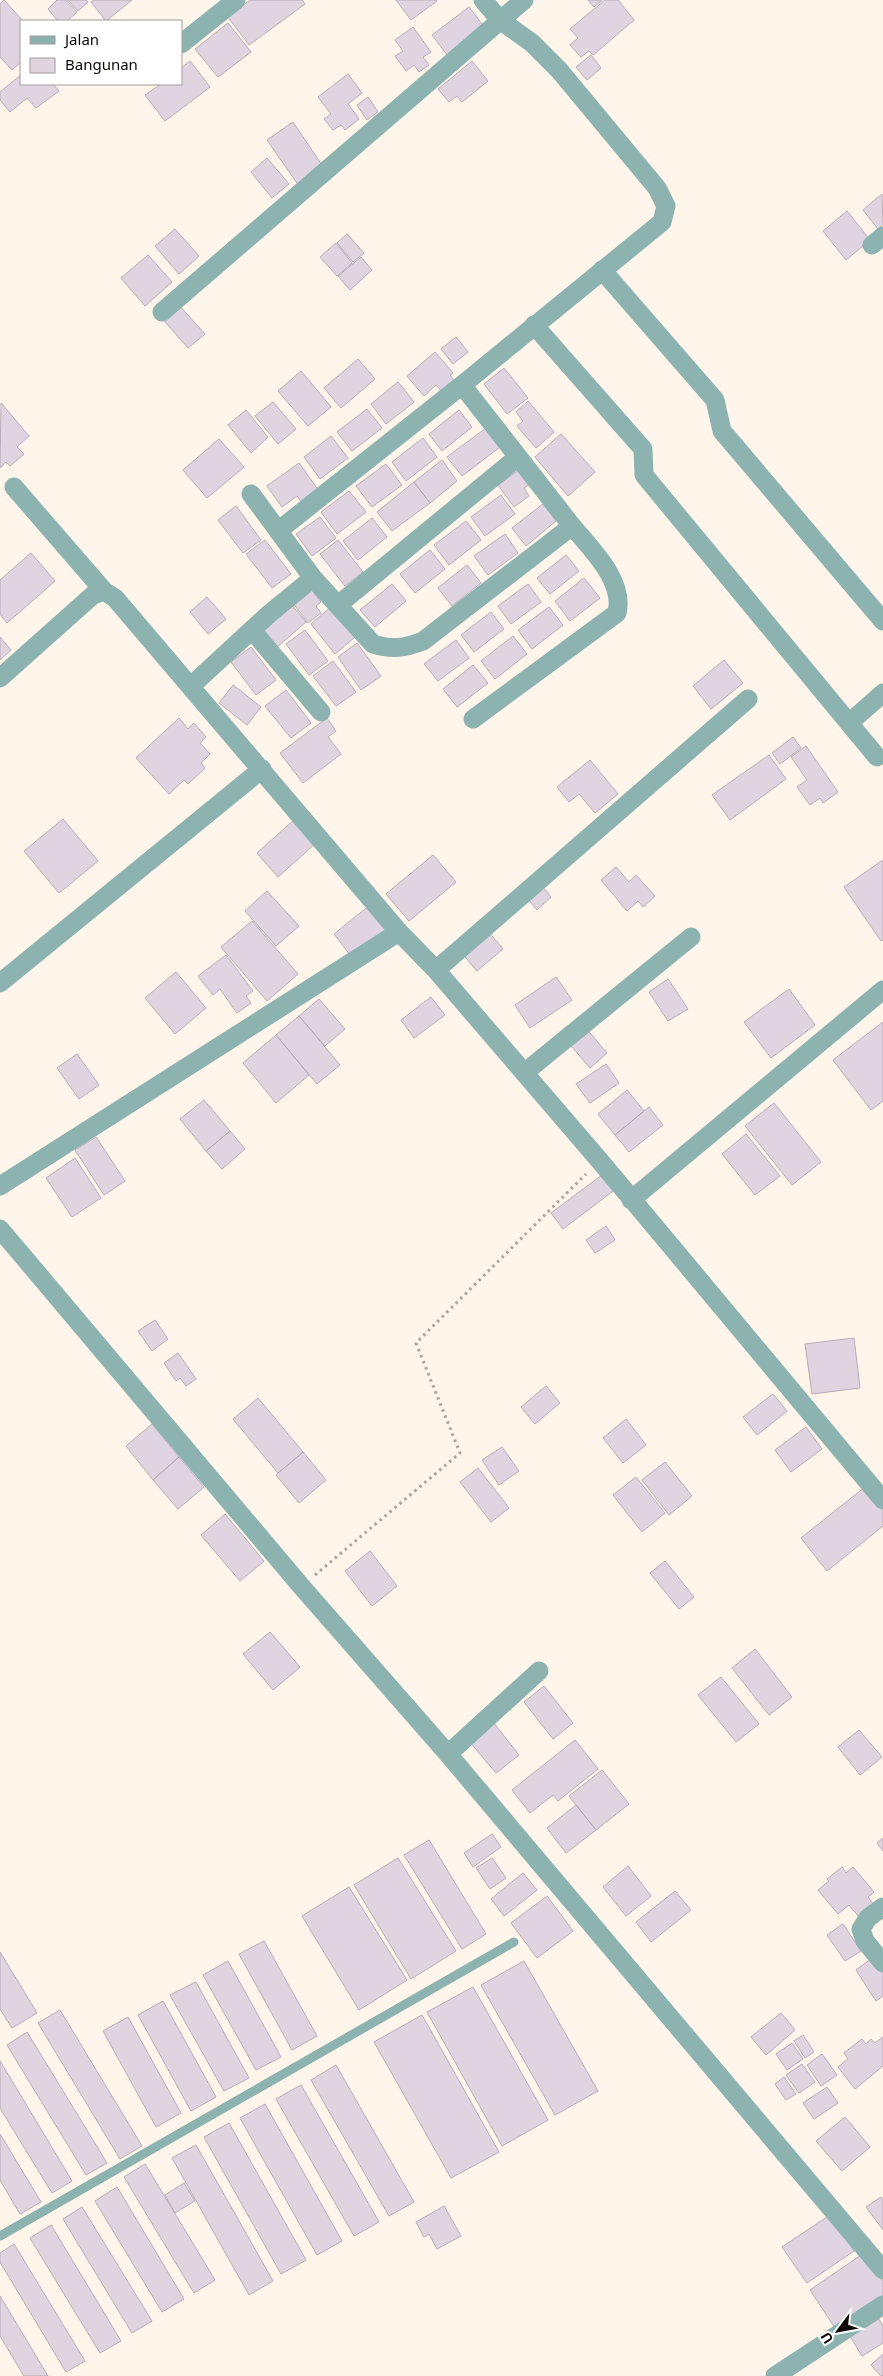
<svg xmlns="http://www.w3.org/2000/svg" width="883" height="2376" viewBox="0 0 883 2376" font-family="'Noto Sans',sans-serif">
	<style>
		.building { fill: #e0d4e1; stroke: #b7acb7 }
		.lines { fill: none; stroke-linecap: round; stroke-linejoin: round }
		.path { stroke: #aba39c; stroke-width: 3; stroke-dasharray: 2.5 4; stroke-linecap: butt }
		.service { stroke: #8db3b1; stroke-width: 9 }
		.minor { stroke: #8db3b1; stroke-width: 19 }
	</style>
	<rect width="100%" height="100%" fill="#fff5eb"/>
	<!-- building -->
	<path class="building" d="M 4,0 L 23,21 L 21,21 L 21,62 L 12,70 L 0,57 L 0,4 Z
		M 57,0 L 66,0 L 77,12 L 67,21 L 58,21 L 48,9 Z
		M 68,0 L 86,0 L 88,2 L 78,11 Z
		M 94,0 L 132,0 L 106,21 L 91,2 Z
		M 250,0 L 302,0 L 305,4 L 249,45 L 228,17 Z
		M 396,0 L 436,0 L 437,1 L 411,20 Z
		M 588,0 L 602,0 L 594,7 Z
		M 605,0 L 618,0 L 634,20 L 593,55 L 589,51 L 581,57 L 570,45 L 578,38 L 570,29 Z
		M 469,7 L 485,28 L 448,56 L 432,35 Z
		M 228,23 L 251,52 L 218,77 L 195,49 Z
		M 413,27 L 431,52 L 423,57 L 429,65 L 419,72 L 414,65 L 406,71 L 395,56 L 403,51 L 395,40 Z
		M 591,55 L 601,68 L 587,80 L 576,67 Z
		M 190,61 L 210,87 L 165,121 L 145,95 L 161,84 L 181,84 L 181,68 Z
		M 472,61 L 488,81 L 462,102 L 457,96 L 449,102 L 438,89 Z
		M 348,74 L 362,93 L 348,104 L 359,119 L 345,130 L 341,125 L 333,130 L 324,119 L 331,114 L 318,97 Z
		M 21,75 L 21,84 L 53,84 L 59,91 L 36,108 L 27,98 L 10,112 L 0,100 L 0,92 Z
		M 368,97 L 378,112 L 367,120 L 357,105 Z
		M 293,122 L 324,168 L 299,186 L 267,140 Z
		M 267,158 L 289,184 L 272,198 L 251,172 Z
		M 882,194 L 883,224 L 878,229 L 863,210 Z
		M 847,211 L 870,240 L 846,260 L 823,231 Z
		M 175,229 L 199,256 L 179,274 L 155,246 Z
		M 347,234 L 364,253 L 353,262 L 337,243 Z
		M 336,243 L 352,263 L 337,276 L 320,257 Z
		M 148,255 L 172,282 L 145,306 L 121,278 Z
		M 361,257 L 372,270 L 350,290 L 338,276 Z
		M 177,303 L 205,334 L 188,348 L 161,317 Z
		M 456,337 L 468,352 L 453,364 L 441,349 Z
		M 435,352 L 453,373 L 450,375 L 454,380 L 442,392 L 436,385 L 424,396 L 407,376 Z
		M 358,359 L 375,379 L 341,408 L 324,388 Z
		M 504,368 L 528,398 L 507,414 L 484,384 Z
		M 301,371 L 331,407 L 308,426 L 278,391 Z
		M 398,382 L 414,402 L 386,424 L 371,404 Z
		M 528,401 L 554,432 L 536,448 L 517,426 L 523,421 L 516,412 Z
		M 273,402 L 296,429 L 278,444 L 255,416 Z
		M 1,403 L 29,436 L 17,447 L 24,454 L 10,466 L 6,462 L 0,468 Z
		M 367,409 L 382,428 L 352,451 L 337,432 Z
		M 246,410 L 268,437 L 251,453 L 228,425 Z
		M 459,410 L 472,427 L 442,451 L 429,434 Z
		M 486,428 L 500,447 L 462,476 L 447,457 Z
		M 561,434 L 595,472 L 568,496 L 535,457 Z
		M 331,436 L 348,458 L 320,479 L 304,457 Z
		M 423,438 L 437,457 L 406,481 L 392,462 Z
		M 219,439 L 244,467 L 207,498 L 183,470 Z
		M 442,460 L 457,481 L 430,503 L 414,482 Z
		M 299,463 L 319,491 L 302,503 L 297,496 L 282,507 L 267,486 Z
		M 386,464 L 402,485 L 372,507 L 356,486 Z
		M 520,469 L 530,484 L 524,488 L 529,496 L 514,507 L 498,485 Z
		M 414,482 L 430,503 L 392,531 L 377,512 Z
		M 349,491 L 366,512 L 337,534 L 321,512 Z
		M 501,495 L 515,514 L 485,536 L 471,517 Z
		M 543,504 L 556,521 L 526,546 L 512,528 Z
		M 236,506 L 261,540 L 243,553 L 218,520 Z
		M 320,517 L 336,538 L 312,556 L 296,534 Z
		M 372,518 L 387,537 L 358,560 L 343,541 Z
		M 466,521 L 481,540 L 449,565 L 434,545 Z
		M 505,534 L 518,553 L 488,575 L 474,556 Z
		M 265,540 L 291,574 L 272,588 L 246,554 Z
		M 338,540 L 363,572 L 345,586 L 320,554 Z
		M 430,550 L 445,569 L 415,593 L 400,574 Z
		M 31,553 L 55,581 L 7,623 L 0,614 L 0,580 Z
		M 566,555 L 579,571 L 550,594 L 537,578 Z
		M 467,565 L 481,583 L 452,606 L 438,588 Z
		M 584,578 L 600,598 L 570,621 L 555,601 Z
		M 392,584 L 406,601 L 375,627 L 360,610 Z
		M 528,584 L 541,602 L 511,624 L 498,606 Z
		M 311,589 L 321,602 L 316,606 L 321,613 L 308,623 L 293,603 Z
		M 207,597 L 226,619 L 208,634 L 190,612 Z
		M 291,604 L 306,622 L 277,647 L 261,629 Z
		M 331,607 L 355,637 L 335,654 L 311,624 Z
		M 549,607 L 563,625 L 532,649 L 518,630 Z
		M 491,612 L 504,629 L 474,652 L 461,635 Z
		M 305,630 L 328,661 L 309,675 L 286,644 Z
		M 513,636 L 527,654 L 495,679 L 481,661 Z
		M 0,637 L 11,650 L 0,660 Z
		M 456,640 L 469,658 L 438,681 L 424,664 Z
		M 357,643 L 381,676 L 361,690 L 338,657 Z
		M 251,647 L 276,680 L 256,695 L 231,662 Z
		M 724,660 L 743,683 L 711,709 L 693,686 Z
		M 333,661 L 356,692 L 336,706 L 313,676 Z
		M 473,665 L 488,683 L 457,707 L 443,689 Z
		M 233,685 L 261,707 L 247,725 L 219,703 Z
		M 286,690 L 311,723 L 291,738 L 265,706 Z
		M 179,718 L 188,729 L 194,723 L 206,737 L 200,743 L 210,754 L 201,763 L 205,768 L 188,784 L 184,780 L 169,794 L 136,758 Z
		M 327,718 L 336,731 L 328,737 L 341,754 L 303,783 L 280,753 Z
		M 793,737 L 801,748 L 780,764 L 772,753 Z
		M 806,746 L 838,792 L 823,803 L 820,798 L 810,805 L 797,787 L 807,780 L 791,757 Z
		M 769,755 L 786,779 L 730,820 L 712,795 Z
		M 590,760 L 618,794 L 595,813 L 579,794 L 569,802 L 557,787 Z
		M 63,819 L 98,861 L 59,893 L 24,851 Z
		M 295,819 L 316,843 L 278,877 L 257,853 Z
		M 433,855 L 456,882 L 409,921 L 386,894 Z
		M 883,860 L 883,940 L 881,941 L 844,887 Z
		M 616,867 L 629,882 L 636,875 L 655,896 L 643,907 L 638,901 L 627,911 L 601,880 Z
		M 539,883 L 551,897 L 537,910 L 525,895 Z
		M 267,891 L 299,926 L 276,946 L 245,911 Z
		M 370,905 L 388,928 L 351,956 L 334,934 Z
		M 252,921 L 298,974 L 267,1001 L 221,947 Z
		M 486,929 L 503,949 L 477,971 L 460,951 Z
		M 226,955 L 253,991 L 246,996 L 251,1003 L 237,1013 L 220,989 L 213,995 L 198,976 Z
		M 176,972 L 206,1008 L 175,1034 L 145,998 Z
		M 556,977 L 572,1000 L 530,1028 L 515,1005 Z
		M 668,979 L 688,1009 L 668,1021 L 649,992 Z
		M 789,989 L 815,1025 L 771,1058 L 744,1022 Z
		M 431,997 L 445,1015 L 414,1038 L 401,1020 Z
		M 319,999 L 345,1029 L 325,1046 L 299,1016 Z
		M 299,1016 L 340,1065 L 317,1084 L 276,1035 Z
		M 883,1022 L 883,1101 L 871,1110 L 833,1060 Z
		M 584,1026 L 607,1053 L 590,1068 L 567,1041 Z
		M 276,1035 L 309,1075 L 276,1103 L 243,1063 Z
		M 77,1054 L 99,1085 L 79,1099 L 57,1068 Z
		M 606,1064 L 619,1083 L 590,1103 L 576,1084 Z
		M 627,1090 L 644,1111 L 615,1135 L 598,1114 Z
		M 204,1100 L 230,1131 L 206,1151 L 180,1119 Z
		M 774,1103 L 821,1162 L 792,1185 L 745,1126 Z
		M 649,1107 L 663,1125 L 629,1152 L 615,1135 Z
		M 230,1131 L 245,1149 L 222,1169 L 206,1151 Z
		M 746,1134 L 780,1176 L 755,1195 L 722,1154 Z
		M 96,1137 L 125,1181 L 104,1195 L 75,1150 Z
		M 75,1158 L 101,1198 L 72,1217 L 46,1178 Z
		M 602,1175 L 613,1191 L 563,1229 L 551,1213 Z
		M 606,1226 L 615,1240 L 595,1253 L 586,1240 Z
		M 155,1320 L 168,1339 L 152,1351 L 138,1331 Z
		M 854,1338 L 860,1388 L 812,1394 L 805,1344 Z
		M 178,1353 L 196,1379 L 186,1386 L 180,1378 L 176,1381 L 164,1363 Z
		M 546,1386 L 560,1403 L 535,1424 L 521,1407 Z
		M 773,1394 L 787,1411 L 757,1435 L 743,1417 Z
		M 258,1398 L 303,1452 L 278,1473 L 233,1419 Z
		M 626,1419 L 646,1445 L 623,1463 L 603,1438 Z
		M 152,1424 L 179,1457 L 153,1480 L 126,1446 Z
		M 806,1427 L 822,1449 L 791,1472 L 775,1450 Z
		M 502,1447 L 519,1471 L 499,1485 L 482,1460 Z
		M 303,1452 L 326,1480 L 299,1503 L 276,1475 Z
		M 179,1457 L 204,1487 L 178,1509 L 153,1480 Z
		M 665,1462 L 692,1496 L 669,1515 L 642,1480 Z
		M 478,1468 L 509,1508 L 491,1522 L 460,1482 Z
		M 636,1477 L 665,1513 L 642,1532 L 613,1495 Z
		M 865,1487 L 883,1510 L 883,1526 L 827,1571 L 801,1538 Z
		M 225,1514 L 264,1561 L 240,1581 L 201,1535 Z
		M 370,1551 L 397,1586 L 372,1606 L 345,1571 Z
		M 665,1561 L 694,1597 L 679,1609 L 650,1573 Z
		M 270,1632 L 300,1667 L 273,1690 L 243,1654 Z
		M 755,1649 L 792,1697 L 769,1715 L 732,1668 Z
		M 721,1677 L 759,1724 L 736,1742 L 698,1695 Z
		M 544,1686 L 573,1723 L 553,1739 L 524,1702 Z
		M 493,1722 L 519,1755 L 496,1773 L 469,1741 Z
		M 859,1730 L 882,1757 L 860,1775 L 838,1747 Z
		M 575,1740 L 598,1769 L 558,1801 L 553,1795 L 530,1813 L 512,1790 Z
		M 602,1770 L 629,1804 L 596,1830 L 569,1796 Z
		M 576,1805 L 596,1830 L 566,1853 L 547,1828 Z
		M 492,1834 L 501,1847 L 473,1867 L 464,1853 Z
		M 883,1838 L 883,1851 L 877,1843 Z
		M 429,1840 L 486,1934 L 462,1949 L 404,1855 Z
		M 398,1858 L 456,1951 L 411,1979 L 354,1885 Z
		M 492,1858 L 506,1878 L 490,1889 L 476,1868 Z
		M 628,1866 L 651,1896 L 626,1916 L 603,1887 Z
		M 842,1867 L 846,1873 L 853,1867 L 874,1892 L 868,1897 L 874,1905 L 859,1917 L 849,1905 L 838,1914 L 818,1890 L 829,1881 L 827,1879 Z
		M 523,1873 L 537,1890 L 504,1916 L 491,1899 Z
		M 349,1887 L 407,1980 L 359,2010 L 302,1916 Z
		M 675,1891 L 691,1910 L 651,1942 L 636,1922 Z
		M 547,1896 L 573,1931 L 537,1958 L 511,1923 Z
		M 843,1924 L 861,1951 L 845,1961 L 827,1935 Z
		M 264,1941 L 317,2036 L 292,2050 L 239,1954 Z
		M 0,1952 L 37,2013 L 12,2028 L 0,2009 Z
		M 875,1956 L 883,1968 L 883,1996 L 876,2001 L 856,1970 Z
		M 228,1961 L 281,2057 L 256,2070 L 203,1975 Z
		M 524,1961 L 598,2091 L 555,2115 L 481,1985 Z
		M 196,1982 L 249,2078 L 224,2091 L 170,1995 Z
		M 473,1987 L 548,2120 L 502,2146 L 427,2012 Z
		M 163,2001 L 216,2097 L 191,2111 L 138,2015 Z
		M 60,2010 L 142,2146 L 120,2159 L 38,2023 Z
		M 781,2013 L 795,2030 L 766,2055 L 751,2037 Z
		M 422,2015 L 499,2152 L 451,2178 L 374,2042 Z
		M 128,2017 L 181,2113 L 156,2127 L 103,2031 Z
		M 27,2032 L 107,2163 L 86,2175 L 7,2045 Z
		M 803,2035 L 814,2052 L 805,2058 L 794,2041 Z
		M 883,2037 L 883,2066 L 855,2089 L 838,2067 L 848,2059 L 844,2053 L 862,2039 L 866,2044 L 871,2039 L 875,2043 Z
		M 792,2043 L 803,2059 L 787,2070 L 776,2054 Z
		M 822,2054 L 837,2075 L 821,2086 L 807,2065 Z
		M 0,2061 L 72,2181 L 52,2193 L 0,2108 Z
		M 802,2064 L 815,2082 L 799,2093 L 786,2075 Z
		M 336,2065 L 414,2202 L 389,2216 L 311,2080 Z
		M 784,2077 L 796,2094 L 786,2100 L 775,2084 Z
		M 301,2085 L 379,2222 L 354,2236 L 276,2099 Z
		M 827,2087 L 838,2103 L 814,2119 L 803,2103 Z
		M 265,2104 L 342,2241 L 317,2255 L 240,2118 Z
		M 845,2117 L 870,2147 L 842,2171 L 816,2141 Z
		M 229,2123 L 306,2260 L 281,2274 L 204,2137 Z
		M 0,2134 L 41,2202 L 20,2214 L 0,2180 Z
		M 196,2145 L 273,2281 L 249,2295 L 172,2158 Z
		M 145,2164 L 215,2280 L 194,2293 L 124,2177 Z
		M 184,2183 L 195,2201 L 175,2213 L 165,2195 Z
		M 117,2187 L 184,2299 L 162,2312 L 95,2201 Z
		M 881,2197 L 883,2200 L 883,2230 L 866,2207 Z
		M 444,2206 L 461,2236 L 437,2249 L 429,2234 L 424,2237 L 416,2222 Z
		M 82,2207 L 152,2321 L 132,2333 L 63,2219 Z
		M 830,2215 L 854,2251 L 807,2283 L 782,2247 Z
		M 51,2225 L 121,2341 L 100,2353 L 30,2238 Z
		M 14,2244 L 85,2361 L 66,2372 L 0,2262 L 0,2253 Z
		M 864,2253 L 883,2281 L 883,2296 L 835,2328 L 810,2290 Z
		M 0,2296 L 48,2376 L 24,2376 L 0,2336 Z
		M 879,2319 L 883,2326 L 883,2343 L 862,2356 L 850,2336 Z
		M 883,2354 L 883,2376 L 881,2376 L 871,2365 Z"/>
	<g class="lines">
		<!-- path -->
		<path class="path" d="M 315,1575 L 460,1453 L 416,1343 L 586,1174"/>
		<!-- service -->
		<path class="service" d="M 0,2236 L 514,1942"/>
		<!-- minor -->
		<path class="minor" d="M 181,44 L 236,0
			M 872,245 L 883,236
			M 602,270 L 715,400 L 722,431 L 883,621
			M 162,312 L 524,0
			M 534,325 L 643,449 L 644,475 L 877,757
			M 14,487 L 104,591
			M 251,494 L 313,578 L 373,644 C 392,650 405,648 423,641 L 572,526 L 462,385 L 662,222 L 666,206 L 657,188 L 559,70 L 532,43 L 500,20 L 483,0
			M 278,531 L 462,385
			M 338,605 L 518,457
			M 252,630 L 321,712
			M 0,678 L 93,595 L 104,591 L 115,598 L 399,932 L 436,970 L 600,1161 L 883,1500
			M 191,686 L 269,614 L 313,578
			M 473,719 L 617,613 C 625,581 591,549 572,526
			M 849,723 L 883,693
			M 436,970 L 748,699
			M 0,983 L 262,769
			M 524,1073 L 691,937
			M 0,1186 L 399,932
			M 631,1200 L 883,990
			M 0,1229 L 301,1586 L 448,1754 L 883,2270
			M 448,1754 L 539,1671
			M 883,1907 L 868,1918 L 861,1929 L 865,1941 L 883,1963
			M 775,2376 L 883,2305"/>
	</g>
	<!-- legend -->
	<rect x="20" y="20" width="162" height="65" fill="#ffffff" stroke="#9f9d9c"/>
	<rect x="30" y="36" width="25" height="8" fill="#8db3b1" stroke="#9f9d9c"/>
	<text x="65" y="45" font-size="15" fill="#0e0a07">Jalan</text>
	<rect x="30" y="58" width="25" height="15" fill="#e0d4e1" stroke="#9f9d9c"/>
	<text x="65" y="70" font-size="15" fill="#0e0a07">Bangunan</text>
	<!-- north arrow -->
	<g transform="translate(838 2331) rotate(238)" stroke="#ffffff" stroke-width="4" paint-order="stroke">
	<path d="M0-4L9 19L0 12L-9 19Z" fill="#0e0a07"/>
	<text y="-8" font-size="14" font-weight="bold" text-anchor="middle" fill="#0e0a07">U</text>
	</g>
</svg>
